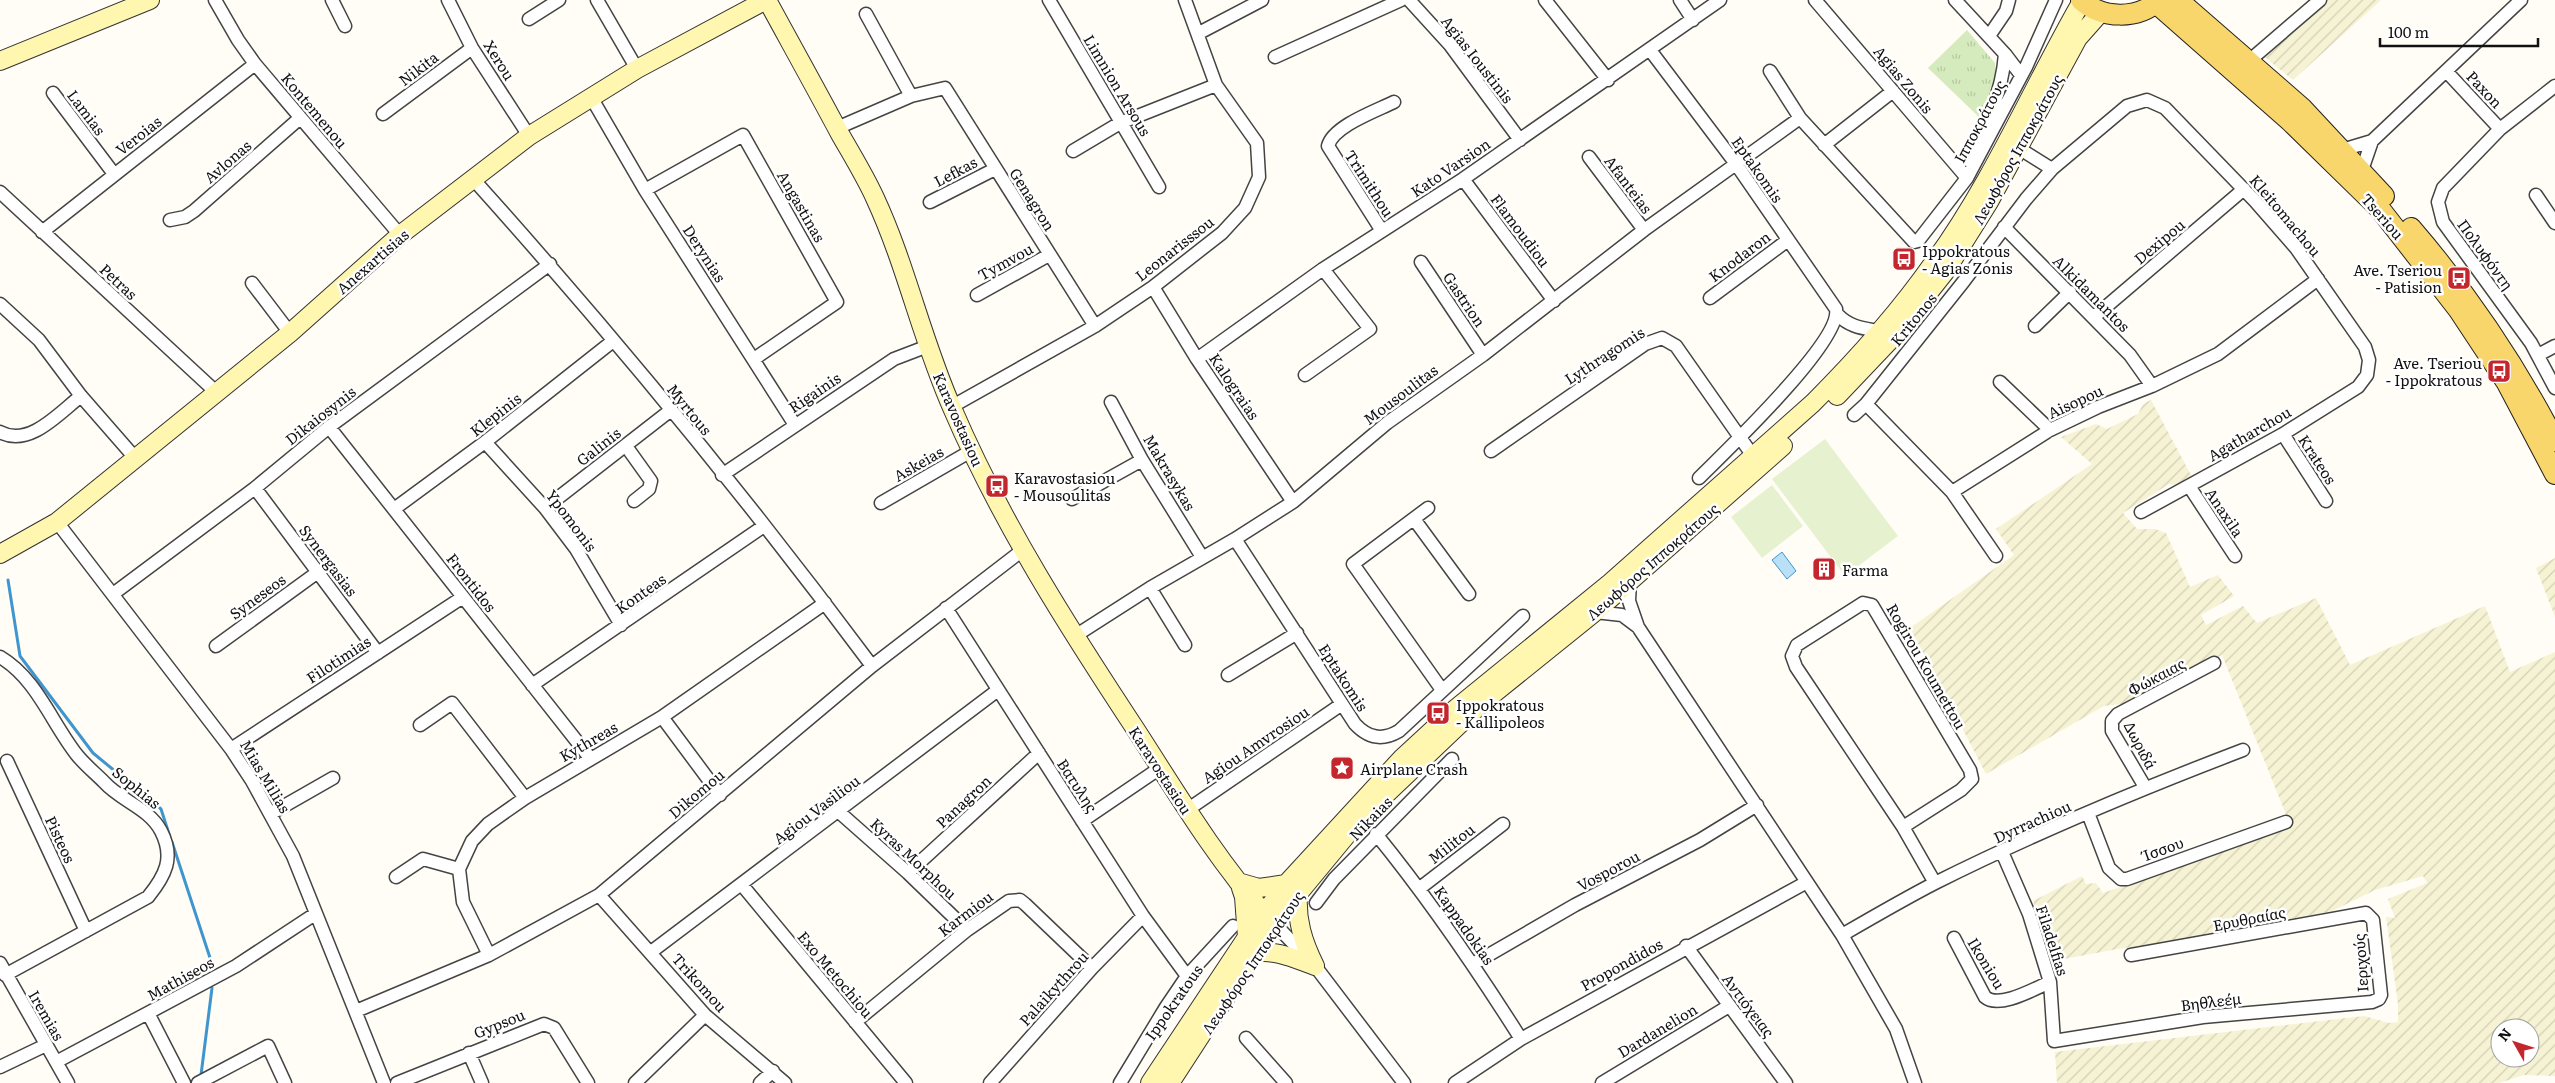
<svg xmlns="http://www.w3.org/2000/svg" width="2555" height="1083" viewBox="0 0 2555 1083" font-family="Literata,serif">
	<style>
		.farmland { fill: url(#farmland-furrows); fill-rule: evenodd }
		.grass { fill: url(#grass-tufts) }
		.pitch { fill: #e6f2cf }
		.water { fill: #b9e0f7; stroke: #3f96cf }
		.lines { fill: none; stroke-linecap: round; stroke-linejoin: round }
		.stream { stroke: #3f96cf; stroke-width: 3 }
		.street-casing { stroke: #444; stroke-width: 15 }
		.secondary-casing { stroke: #333; stroke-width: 20 }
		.primary-casing { stroke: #222; stroke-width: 22 }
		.street { stroke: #fff; stroke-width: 12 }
		.secondary { stroke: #fff6b0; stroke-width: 18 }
		.primary { stroke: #f9d66b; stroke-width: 20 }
		.labels { text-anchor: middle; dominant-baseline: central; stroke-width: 5; stroke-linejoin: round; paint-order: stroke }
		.street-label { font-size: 15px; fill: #111; stroke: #fff }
		.poi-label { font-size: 15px; fill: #111; stroke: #fff; text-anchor: start }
	</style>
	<defs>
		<pattern id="farmland-furrows" width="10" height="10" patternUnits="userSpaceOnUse" patternTransform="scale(1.25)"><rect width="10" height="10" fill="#f6f3d4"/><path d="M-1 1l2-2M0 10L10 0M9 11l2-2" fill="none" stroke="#d2cfb5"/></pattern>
		<pattern id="grass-tufts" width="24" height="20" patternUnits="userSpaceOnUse" patternTransform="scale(1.25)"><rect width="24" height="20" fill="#d5ebbd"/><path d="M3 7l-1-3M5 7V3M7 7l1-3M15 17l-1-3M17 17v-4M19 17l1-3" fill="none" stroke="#b6c8a1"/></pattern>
	</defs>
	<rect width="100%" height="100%" fill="#fffdf5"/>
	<!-- farmland -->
	<path class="farmland" d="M 2326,0 L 2381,0 L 2293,80 L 2265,57 Z
		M 2151,400 L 2192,477 L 2176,485 L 2169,484 L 2123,513 L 2137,529 L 2155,529 L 2166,533 L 2190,587 L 2218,575 L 2234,596 L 2201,615 L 2206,625 L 2243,606 L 2257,623 L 2316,598 L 2350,665 L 2485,606 L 2510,672 L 2555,652 L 2555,1076 L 2524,1075 L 2499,1083 L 2057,1083 L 2055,1052 L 2364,1016 L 2389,1023 L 2398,1022 L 2398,1004 L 2386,917 L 2395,918 L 2388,899 L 2427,883 L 2423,876 L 2375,890 L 2332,911 L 2143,947 L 2123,948 L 2053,961 L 2033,901 L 2082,876 L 2086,884 L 2096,883 L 2103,893 L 2291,827 L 2222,655 L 2129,703 L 2104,706 L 1986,774 L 1910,628 L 2014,555 L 1996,529 L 2092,464 L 2061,437 L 2096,424 L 2107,429 L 2138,414 L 2143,404 ZM 2500,1028 L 2530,1028 L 2530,1058 L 2500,1058 Z
		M 2555,558 L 2555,617 L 2536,568 Z"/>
	<!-- grass -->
	<path class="grass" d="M 1967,30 L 1995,63 L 1997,85 L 1979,117 L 1928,68 Z"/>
	<!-- pitch -->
	<path class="pitch" d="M 1825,439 L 1898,536 L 1845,576 L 1772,479 Z
		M 1772,485 L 1803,526 L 1762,558 L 1731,517 Z"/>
	<!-- water -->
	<path class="water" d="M 1782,552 L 1796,571 L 1787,579 L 1772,560 Z"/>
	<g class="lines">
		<!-- stream -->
		<path class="stream" d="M 8,580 L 20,656 L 93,753 L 161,809 L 169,834
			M 172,842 L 214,970
			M 201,1075 L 212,988"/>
		<!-- street casing -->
		<g class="street-casing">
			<path id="street" d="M 215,0 L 238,40 L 255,64 L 400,235
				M 332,0 L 345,26
				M 448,0 L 472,48 L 529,136
				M 597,0 L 637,69
				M 1049,0 L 1159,187
				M 1409,0 L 1450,45 L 1520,140
				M 1545,0 L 1608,80
				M 1680,0 L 1693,20
				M 1815,0 L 1967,178
				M 1955,0 L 2005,54 L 2021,75
				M 866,14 L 911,96
				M 529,19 L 559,0
				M 1199,33 L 1262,0
				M 1989,36 L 2006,11 L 2009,0
				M 1650,50 L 1736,164 L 1836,309 C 1842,341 1725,452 1699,478
				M 1275,57 L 1401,0
				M 2249,61 L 2320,0
				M 1770,71 L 1800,118 L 1914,242 L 1918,241 L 1967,178 L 2026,67 L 2056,0
				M 2446,71 L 2500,129
				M 2555,86 L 2500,129 L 2443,188 L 2438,202 L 2443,222 L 2531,343 L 2555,388
				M 53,93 L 114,174
				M 591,97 L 645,190 L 795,425
				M 383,114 L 472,48
				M 837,128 L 911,96 L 945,88 L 1095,326
				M 1824,145 L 1893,91
				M 2020,149 L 2052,169
				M 2342,150 L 2372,141
				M 1073,151 L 1120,123 L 1216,85
				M 1589,157 L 1644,230
				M 1967,160 C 1986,126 2002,94 2005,54
				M 2362,170 L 2372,141 L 2521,0
				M 1463,179 L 1554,301
				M 474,180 C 614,336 747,498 872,666
				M 645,190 L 743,135 L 837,302 L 754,359
				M 0,192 L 216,392
				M 2536,195 L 2555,223
				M 930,202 L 995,169
				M 170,220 L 185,217 L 194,211 L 300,118
				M 2004,227 L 2130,355 L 2152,386
				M 1382,231 L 1328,146 C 1333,126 1376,111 1394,102
				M 42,232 L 255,64
				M 1421,262 L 1483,355
				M 252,283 L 290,333
				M 1153,287 L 1197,359 L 1293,502
				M 977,295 L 1049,255
				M 1710,298 L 1788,240
				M 0,304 L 39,340 L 81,396 L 136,459
				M 1838,315 C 1850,327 1862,328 1878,331
				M 2094,317 L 2244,189
				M 2035,326 L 2070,292
				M 2538,355 L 2555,346
				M 1197,359 L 1323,269 L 1463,179 L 1720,0
				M 1305,375 L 1370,329 L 1323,269
				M 2000,382 L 2050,430
				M 1111,402 L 1142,460 L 1202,557
				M 1866,404 L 1952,492 L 2050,430 L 2098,407 L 2152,386 L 2218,354 L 2318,279
				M 951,407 L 1095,326 L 1153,287 L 1222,233 L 1245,208 L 1259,177 L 1257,143 L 1216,85 L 1185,0
				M 1854,415 L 1866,404 L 1964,281 L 2026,199 L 2052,169 L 2127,106 L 2147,100 L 2165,108 L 2255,201 L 2296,248 L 2365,347 L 2369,360 L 2367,375 L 2358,387 L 2283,434 L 2141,512
				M 329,427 L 590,758
				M 0,432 C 29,448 59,413 81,396
				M 2283,434 L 2326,501
				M 485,442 L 545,508 L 576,549 L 621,625
				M 626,446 L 651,481 L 649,489 L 634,501
				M 1491,451 L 1645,344 L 1662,338 L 1676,346 L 1753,456
				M 722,475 L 894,359 L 928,346
				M 2189,486 L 2235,556
				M 255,488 L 378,653
				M 1952,492 L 1996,556
				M 1072,499 L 1142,460
				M 881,503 L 971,451
				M 545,508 L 671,410
				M 1428,508 L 1353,564 L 1442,690
				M 394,509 L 485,442 L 613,341
				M 1414,519 L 1469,594
				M 57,522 L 231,749 L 252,781 L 293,856 L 384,1083
				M 1235,539 L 1355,724 C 1368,738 1382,741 1399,731 L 1523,616
				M 1630,581 L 1629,601 L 1638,627 L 1842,935 L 1896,1029 L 1915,1083
				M 1150,588 L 1185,645
				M 113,594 L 255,488 L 329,427 L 550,264
				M 946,608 L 1143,916 L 1187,976
				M 1595,612 L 1622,615 L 1638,627
				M 1075,636 L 1150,588 L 1235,539 L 1293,502 L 1387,423 L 1483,355 L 1644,230 L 1800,118
				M 216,646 L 318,572
				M 0,657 C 37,679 51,722 77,755 C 85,765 95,773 104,782 C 121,801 149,808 161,831 C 175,858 165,876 148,897 L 5,975
				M 1228,675 L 1297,633
				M 532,685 L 764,526
				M 662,717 L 720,795
				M 420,725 L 452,703 L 525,798
				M 231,749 L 463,597
				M 7,761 L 86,931
				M 2145,787 L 2112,731 L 2112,721 L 2118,714 L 2214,663
				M 1187,810 L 1342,704
				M 839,812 L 908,873 L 967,930
				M 2088,813 L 2109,868 L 2121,879 L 2127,879 L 2286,822
				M 270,814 L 333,778
				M 1082,821 L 1160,768
				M 1903,827 L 1961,790 L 1972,779 L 1970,770 L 1872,605 L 1863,603 L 1797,645 L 1792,656 L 1796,667 L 1903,827 L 1935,883
				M 1376,834 C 1429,899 1476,968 1521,1039
				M 2002,852 L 2029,914 L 2050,982 L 2054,1041 L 2203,1017 L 2372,1002 L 2379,999 L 2381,995 L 2373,920 L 2366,913 L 2131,955
				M 908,873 L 1039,753
				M 396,877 L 423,859 L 459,869
				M 742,885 L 906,1083
				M 1420,888 L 1503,824
				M 599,895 L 705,1015 L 785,1083
				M 1316,903 L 1334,879 L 1452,759
				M 1268,917 L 1315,966 L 1404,1083
				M 1842,935 C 1873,917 1904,899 1935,883 C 2035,833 2138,790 2243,750
				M 1954,938 L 1985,997 C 1999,1009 2034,989 2050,982
				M 1686,946 L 1786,1083
				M 651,952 L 998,690
				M 489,955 L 463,902 L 459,869 L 472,841 L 488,824 L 525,798 L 662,717 L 825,603
				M 0,963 L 68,1083
				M 1473,964 L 1575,905 L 1700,840 L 1757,805
				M 356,1011 L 489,955 L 599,895 L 872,666 L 1024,549
				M 148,1013 L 184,1083
				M 855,1022 L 967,930 L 1009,901 L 1020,900 L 1025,904 L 1092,968
				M 1246,1038 L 1286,1083
				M 469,1053 L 482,1083
				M 56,1062 L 236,966 L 315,914
				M 0,1067 L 46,1045
				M 198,1083 L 268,1046 L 285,1083
				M 397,1083 L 544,1024 L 554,1028 L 588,1083
				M 635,1083 L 705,1015
				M 760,1083 L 773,1071
				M 990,1083 L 1092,968 L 1143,916
				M 1120,1083 L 1166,1007 L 1187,976 L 1233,926
				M 1455,1083 L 1521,1039 L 1807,882
				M 1602,1083 L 1729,1006"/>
		</g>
		<!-- secondary casing -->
		<g class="secondary-casing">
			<path id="secondary" d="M 767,0 C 791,44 816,89 840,134 C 852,155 865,176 875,198 C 907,267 922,341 953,410 C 1002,524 1070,630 1138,733 C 1178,795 1216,859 1265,914
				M 0,61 L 150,0
				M 1837,396 L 1895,335 L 1945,272 L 1989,202 L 2078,38 L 2101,12
				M 0,554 L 57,522 L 290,333 L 400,235 L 529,136 L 637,69 L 766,0
				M 1238,882 L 1259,888 L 1286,884
				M 1241,888 L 1244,897 L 1247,937
				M 1298,892 C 1296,920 1303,942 1315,966
				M 1254,953 C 1275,949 1295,959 1315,966
				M 1150,1083 L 1247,937 L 1286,884 L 1402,758 L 1454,710 L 1610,583 L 1813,403 C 1856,360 1899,312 1934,262 C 1993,181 2032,88 2082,1
				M 1170,1083 L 1274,923 L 1360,819 L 1482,703 L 1595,612 L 1783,446"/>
		</g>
		<!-- primary casing -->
		<g class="primary-casing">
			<path id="primary" d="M 2081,0 C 2102,19 2138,20 2159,0
				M 2178,0 L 2302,108 L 2384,196
				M 2156,3 L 2290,121 L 2380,209 L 2458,309 L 2507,383 L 2555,474
				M 2411,228 C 2467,293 2515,364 2555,441"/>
		</g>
		<!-- street -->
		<use href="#street" class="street"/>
		<!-- secondary -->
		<use href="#secondary" class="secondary"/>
		<!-- primary -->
		<use href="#primary" class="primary"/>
	</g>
	<!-- icons -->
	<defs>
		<g id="bus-square" transform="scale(1.25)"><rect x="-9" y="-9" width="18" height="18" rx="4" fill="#c4262e" stroke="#fff"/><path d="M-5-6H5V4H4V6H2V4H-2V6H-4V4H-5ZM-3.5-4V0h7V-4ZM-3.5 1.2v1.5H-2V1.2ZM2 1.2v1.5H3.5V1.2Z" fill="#fff"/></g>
		<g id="building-square" transform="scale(1.25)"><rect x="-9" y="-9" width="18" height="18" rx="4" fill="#c4262e" stroke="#fff"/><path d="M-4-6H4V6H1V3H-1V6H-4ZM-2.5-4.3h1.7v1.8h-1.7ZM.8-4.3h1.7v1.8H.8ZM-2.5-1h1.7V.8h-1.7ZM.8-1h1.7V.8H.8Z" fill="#fff"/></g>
		<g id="sight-square" transform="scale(1.25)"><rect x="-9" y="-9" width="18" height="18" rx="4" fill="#c4262e" stroke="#fff"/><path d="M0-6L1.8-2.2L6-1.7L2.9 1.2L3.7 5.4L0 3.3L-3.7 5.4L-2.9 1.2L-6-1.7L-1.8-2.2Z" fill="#fff"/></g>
	</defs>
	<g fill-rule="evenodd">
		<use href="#bus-square" x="1904" y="259"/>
		<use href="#bus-square" x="2459" y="278"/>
		<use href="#bus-square" x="2499" y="371"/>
		<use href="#bus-square" x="997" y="486"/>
		<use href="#building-square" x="1824" y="569"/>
		<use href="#bus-square" x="1438" y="713"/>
		<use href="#sight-square" x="1342" y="768"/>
	</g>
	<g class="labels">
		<!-- street labels -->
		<g class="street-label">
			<text transform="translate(1478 59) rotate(52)">Agias Ioustinis</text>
			<text transform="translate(500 60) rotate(58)">Xerou</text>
			<text transform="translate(418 68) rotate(-37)">Nikita</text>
			<text transform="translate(1904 79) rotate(50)">Agias Zonis</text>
			<text transform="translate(1118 85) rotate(59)">Limnion Arsous</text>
			<text transform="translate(2485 89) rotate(47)">Paxon</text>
			<text transform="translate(315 110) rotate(50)">Kontemenou</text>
			<text transform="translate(87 112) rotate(53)">Lamias</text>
			<text transform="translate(1979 121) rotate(-62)">Ιπποκράτους</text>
			<text transform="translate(138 135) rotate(-38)">Veroias</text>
			<text transform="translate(2017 149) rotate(-61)">Λεωφόρος Ιπποκράτους</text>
			<text transform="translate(227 161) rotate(-41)">Avlonas</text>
			<text transform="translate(1450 167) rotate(-34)">Kato Varsion</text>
			<text transform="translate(1758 169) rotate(55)">Eptakomis</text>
			<text transform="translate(955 171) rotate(-28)">Lefkas</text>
			<text transform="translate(1370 183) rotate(57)">Trimithou</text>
			<text transform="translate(1629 184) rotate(53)">Afanteias</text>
			<text transform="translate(1033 199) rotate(58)">Genagron</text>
			<text transform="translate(802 206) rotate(60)">Angastinas</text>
			<text transform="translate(2286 215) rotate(50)">Kleitomachou</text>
			<text transform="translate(2383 216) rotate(49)">Tseriou</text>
			<text transform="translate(1521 230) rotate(53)">Flamoudiou</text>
			<text transform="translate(2159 241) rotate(-40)">Dexipou</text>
			<text transform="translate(1174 248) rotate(-38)">Leonarisssou</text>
			<text transform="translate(705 253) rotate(57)">Derynias</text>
			<text transform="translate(2486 254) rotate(54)">Πολυφόντη</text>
			<text transform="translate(1739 256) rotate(-37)">Knodaron</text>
			<text transform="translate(372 261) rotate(-41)">Anexartisias</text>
			<text transform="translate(1005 261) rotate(-29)">Tymvou</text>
			<text transform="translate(119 281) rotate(43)">Petras</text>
			<text transform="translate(2092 293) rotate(45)">Alkidamantos</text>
			<text transform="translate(1465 299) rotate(56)">Gastrion</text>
			<text transform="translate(1913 319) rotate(-51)">Kritonos</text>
			<text transform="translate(1604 355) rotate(-33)">Lythragomis</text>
			<text transform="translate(1235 386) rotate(56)">Kalograias</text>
			<text transform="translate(814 392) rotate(-34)">Rigainis</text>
			<text transform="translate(1400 394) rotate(-37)">Mousoulitas</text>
			<text transform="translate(2075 401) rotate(-25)">Aisopou</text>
			<text transform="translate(690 409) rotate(51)">Myrtous</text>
			<text transform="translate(495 414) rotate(-38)">Klepinis</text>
			<text transform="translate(320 415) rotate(-38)">Dikaiosynis</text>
			<text transform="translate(959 419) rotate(66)">Karavostasiou</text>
			<text transform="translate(2249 433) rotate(-30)">Agatharchou</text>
			<text transform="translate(598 446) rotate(-38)">Galinis</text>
			<text transform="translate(2318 459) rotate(57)">Krateos</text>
			<text transform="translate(918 463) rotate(-30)">Askeias</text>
			<text transform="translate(1170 472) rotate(59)">Makrasykas</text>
			<text transform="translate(2225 512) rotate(56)">Anaxila</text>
			<text transform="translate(572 520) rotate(53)">Ypomonis</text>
			<text transform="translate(329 560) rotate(53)">Synergasias</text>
			<text transform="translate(1652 561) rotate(-41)">Λεωφόρος Ιπποκράτους</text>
			<text transform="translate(472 582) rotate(52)">Frontidos</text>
			<text transform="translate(640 593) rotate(-35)">Konteas</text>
			<text transform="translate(257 596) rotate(-36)">Syneseos</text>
			<text transform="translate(338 659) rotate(-33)">Filotimias</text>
			<text transform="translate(1927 666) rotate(60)">Rogirou Koumettou</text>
			<text transform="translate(2156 676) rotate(-28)">Φώκαιας</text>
			<text transform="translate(1344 677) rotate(57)">Eptakomis</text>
			<text transform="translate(588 741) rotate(-30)">Kythreas</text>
			<text transform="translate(1255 744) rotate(-34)">Agiou Amvrosiou</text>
			<text transform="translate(2141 745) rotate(62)">Δωριδά</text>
			<text transform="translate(1161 770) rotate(57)">Karavostasiou</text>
			<text transform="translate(266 776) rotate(59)">Mias Milias</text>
			<text transform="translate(1078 785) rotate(57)">Βατυλης</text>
			<text transform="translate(137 787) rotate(39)">Sophias</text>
			<text transform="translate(696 793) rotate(-40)">Dikomou</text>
			<text transform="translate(963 801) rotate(-43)">Panagron</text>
			<text transform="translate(816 809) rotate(-37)">Agiou Vasiliou</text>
			<text transform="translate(1370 818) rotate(-46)">Nikaias</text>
			<text transform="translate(2032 821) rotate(-24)">Dyrrachiou</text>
			<text transform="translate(61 839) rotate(65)">Pisteos</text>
			<text transform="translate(1451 843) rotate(-38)">Militou</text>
			<text transform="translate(2163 848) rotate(-20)">Ίσσου</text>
			<text transform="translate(914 858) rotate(43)">Kyras Morphou</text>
			<text transform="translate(1608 870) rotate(-28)">Vosporou</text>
			<text transform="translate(965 913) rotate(-37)">Karmiou</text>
			<text transform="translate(2249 918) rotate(-11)">Ερυθραίας</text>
			<text transform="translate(1465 925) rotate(55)">Kappadokias</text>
			<text transform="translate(2053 940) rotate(72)">Filadelfias</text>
			<text transform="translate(1252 962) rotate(-56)">Λεωφόρος Ιπποκράτους</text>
			<text transform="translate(1987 963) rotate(59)">Ikoniou</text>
			<text transform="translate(2360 963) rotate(-94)">Ιεριχούς</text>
			<text transform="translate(1621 964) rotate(-29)">Propondidos</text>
			<text transform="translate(836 974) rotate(50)">Exo Metochiou</text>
			<text transform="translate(180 978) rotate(-29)">Mathiseos</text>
			<text transform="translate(700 982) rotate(48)">Trikomou</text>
			<text transform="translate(1053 988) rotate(-48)">Palaikythrou</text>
			<text transform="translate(2211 1001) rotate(-7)">Βηθλεέμ</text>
			<text transform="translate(1173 1002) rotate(-55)">Ippokratous</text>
			<text transform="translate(1749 1005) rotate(53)">Αντιόχειας</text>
			<text transform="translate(47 1015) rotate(60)">Iremias</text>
			<text transform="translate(499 1023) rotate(-22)">Gypsou</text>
			<text transform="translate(1657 1030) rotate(-31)">Dardanelion</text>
		</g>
		<!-- poi labels -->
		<g class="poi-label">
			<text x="1922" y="250">Ippokratous<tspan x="1922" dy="17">- Agias Zonis</tspan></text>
			<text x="2442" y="269" text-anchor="end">Ave. Tseriou<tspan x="2442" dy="17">- Patision</tspan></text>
			<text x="2482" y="362" text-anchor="end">Ave. Tseriou<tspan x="2482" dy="17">- Ippokratous</tspan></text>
			<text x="1014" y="477">Karavostasiou<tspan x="1014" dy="17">- Mousoulitas</tspan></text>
			<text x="1842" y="569">Farma</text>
			<text x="1456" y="704">Ippokratous<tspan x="1456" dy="17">- Kallipoleos</tspan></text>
			<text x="1360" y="768">Airplane Crash</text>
		</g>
	</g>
	<!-- north arrow -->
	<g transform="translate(2515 1043) rotate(309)"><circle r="24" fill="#ffffff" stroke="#a0a0a0"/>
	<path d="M0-4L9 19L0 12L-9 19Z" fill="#c4262e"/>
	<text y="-8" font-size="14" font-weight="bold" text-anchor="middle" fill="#111111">N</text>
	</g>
	<!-- scale -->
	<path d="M2380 38v8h158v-8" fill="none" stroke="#111111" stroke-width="2.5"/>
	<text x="2388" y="38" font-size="15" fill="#111111" stroke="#ffffff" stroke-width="4" paint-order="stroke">100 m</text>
</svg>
